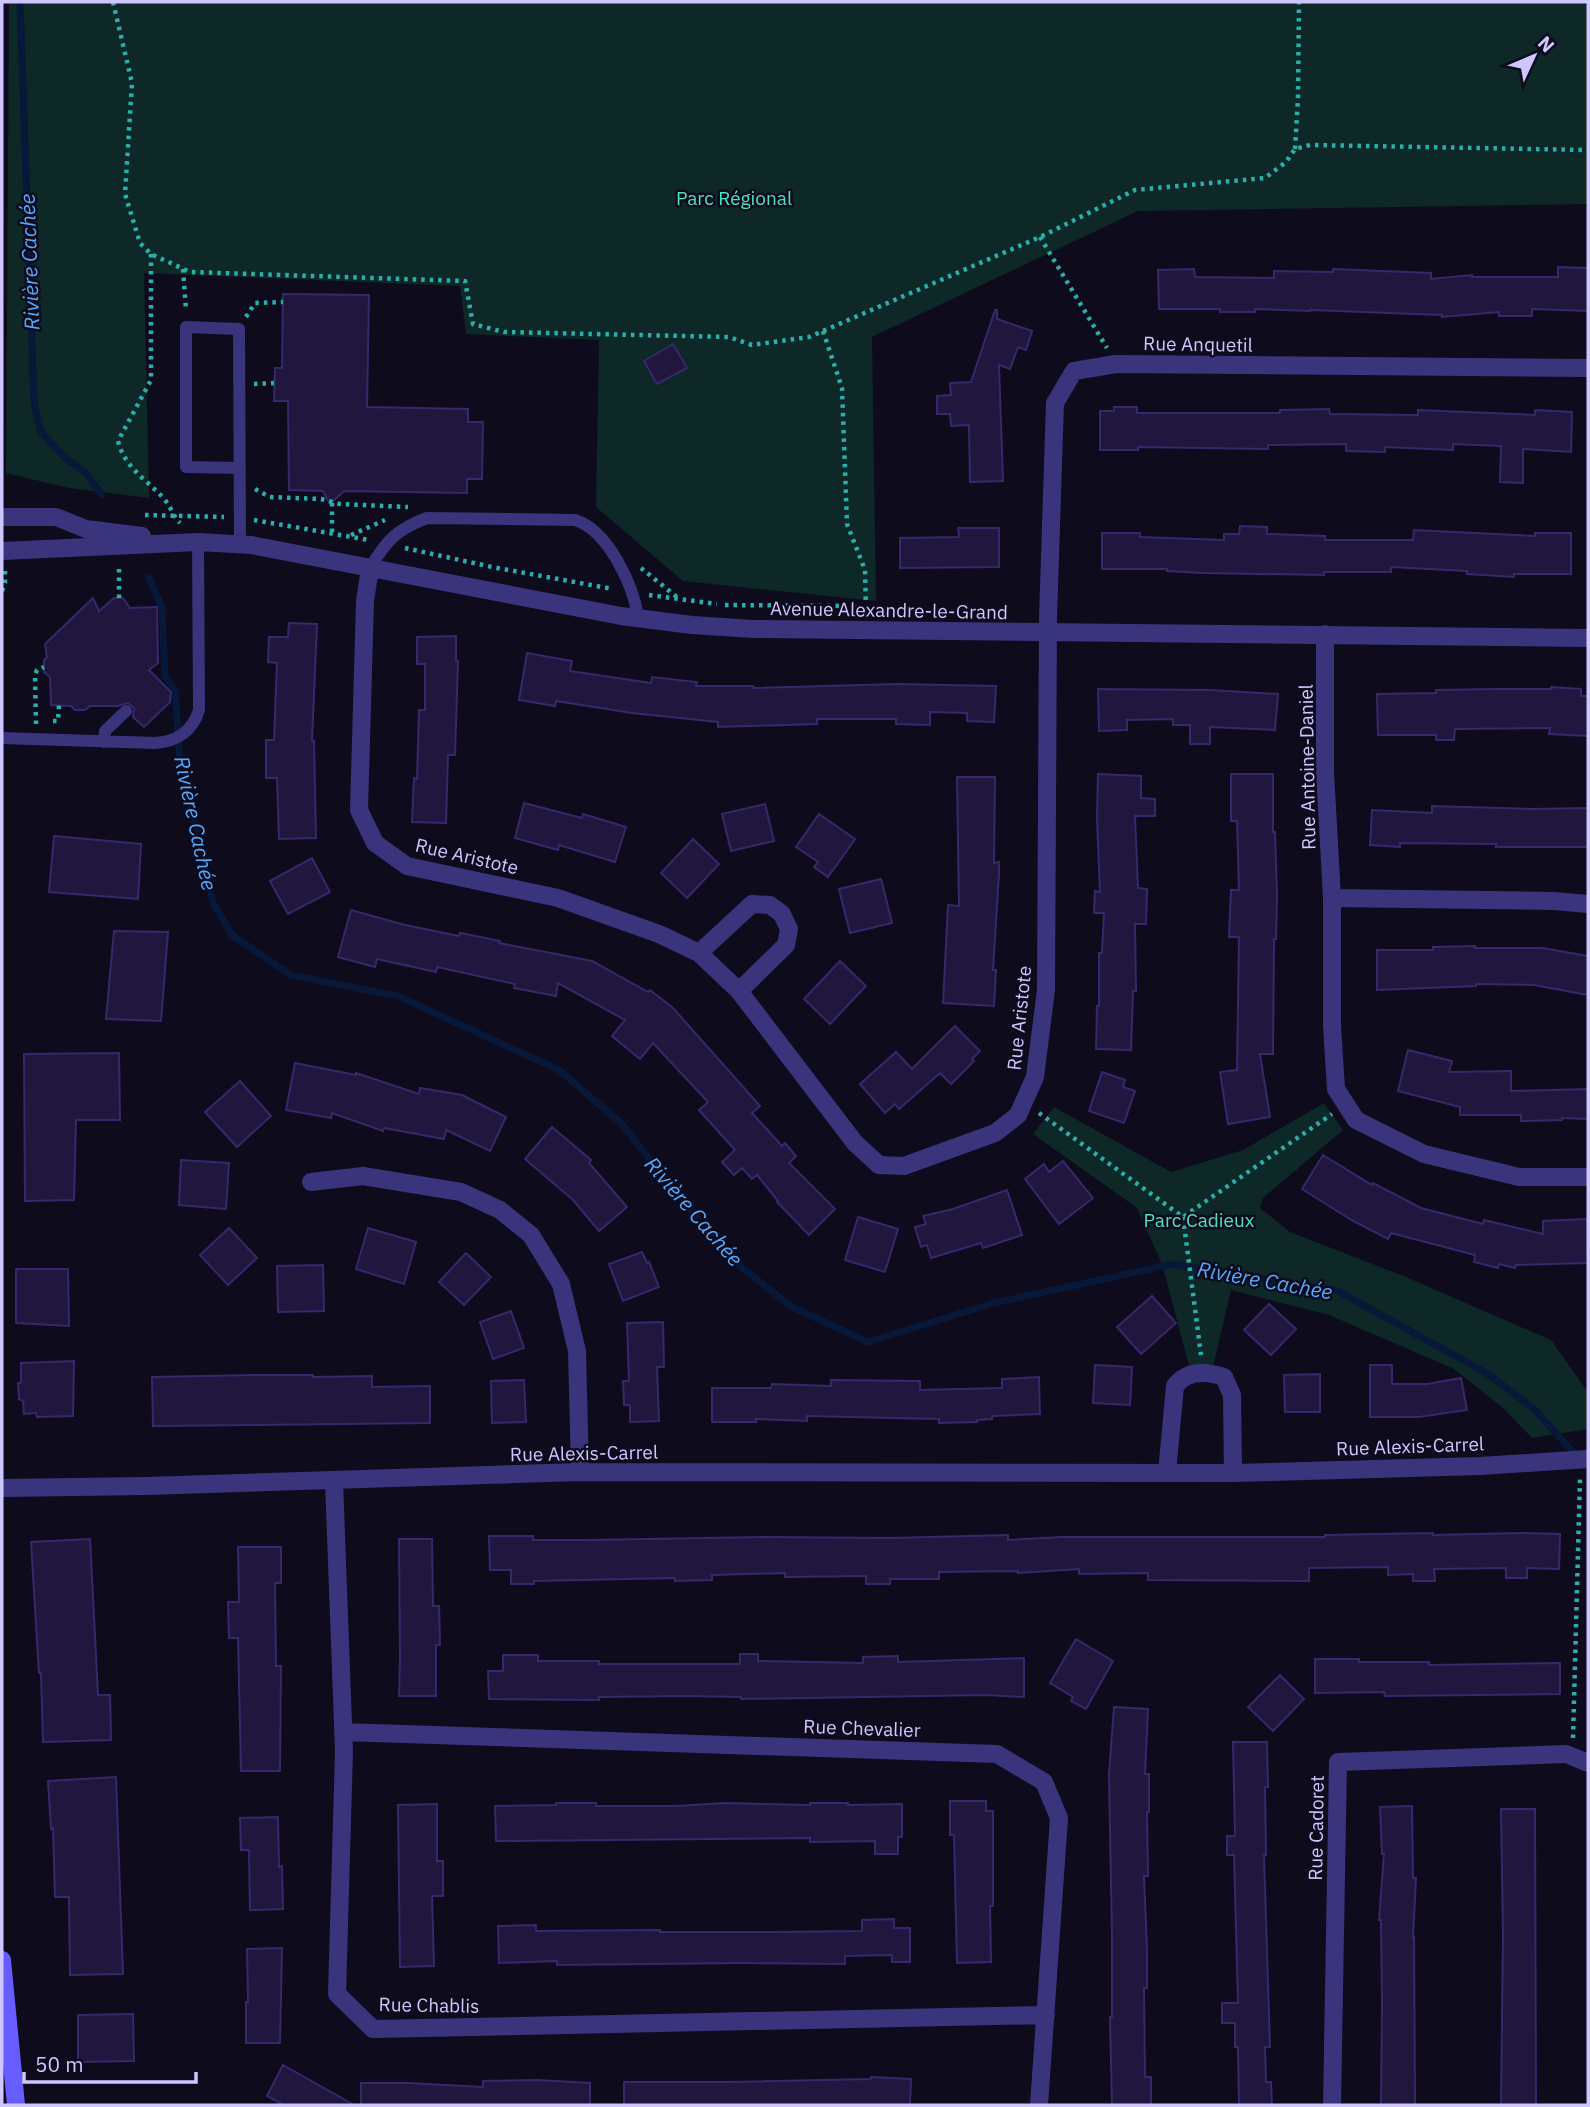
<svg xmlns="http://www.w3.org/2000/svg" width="1590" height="2107" viewBox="0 0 1590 2107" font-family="'IBM Plex Sans',sans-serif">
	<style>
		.green { fill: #0e2727 }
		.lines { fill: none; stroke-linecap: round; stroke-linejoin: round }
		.stream { stroke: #071839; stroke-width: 7 }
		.building { fill: #20163e; stroke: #37286b; stroke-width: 2 }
		.path { stroke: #29b0ac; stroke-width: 4.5; stroke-dasharray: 3.5 5; stroke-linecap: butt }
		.lane { stroke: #3a347d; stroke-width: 12 }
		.street { stroke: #3a347d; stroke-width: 18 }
		.secondary { stroke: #675dff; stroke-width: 18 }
		.labels { text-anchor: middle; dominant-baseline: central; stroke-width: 5; stroke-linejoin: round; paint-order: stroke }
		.park-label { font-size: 19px; fill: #50e1c2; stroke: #0e0b1d }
		.street-label { font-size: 19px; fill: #cfc6ff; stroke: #0e0b1d }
		.water-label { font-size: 21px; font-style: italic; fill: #54aaff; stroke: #0e0b1d }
	</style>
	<rect width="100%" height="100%" fill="#0e0b1d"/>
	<!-- green -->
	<path class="green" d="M 9,2 L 1588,2 L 1588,204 L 1138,211 L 872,337 L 876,601 L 683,581 L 596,507 L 599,340 L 466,334 L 460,286 L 144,273 L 149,498 L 69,488 L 6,473 Z
		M 1324,1103 L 1343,1130 L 1263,1198 L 1260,1208 L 1290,1232 L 1406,1277 L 1551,1340 L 1588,1392 L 1588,1429 L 1532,1438 L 1502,1407 L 1454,1369 L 1329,1315 L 1231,1290 L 1213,1367 L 1191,1373 L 1162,1264 L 1137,1208 L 1033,1134 L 1054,1107 L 1171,1172 L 1243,1150 Z"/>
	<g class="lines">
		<!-- stream -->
		<path class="stream" d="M 20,2 L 34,402 L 41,432 L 64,457 L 86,473 L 102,495
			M 149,578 L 162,608 L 165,676 L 175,690 L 180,761 L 213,903 L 232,935 L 291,975 L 398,996 L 559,1070 L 621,1123 L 727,1256 L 792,1307 L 868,1342 L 994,1303 L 1173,1264 L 1338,1291 L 1488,1374 L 1534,1409 L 1578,1457"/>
	</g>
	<!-- building -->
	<path class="building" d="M 1558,267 L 1588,268 L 1588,311 L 1532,309 L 1532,316 L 1499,316 L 1499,312 L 1442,317 L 1442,315 L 1310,310 L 1310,311 L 1255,309 L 1255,312 L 1220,312 L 1220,309 L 1159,309 L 1158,270 L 1194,269 L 1195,277 L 1274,278 L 1274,271 L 1333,272 L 1333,269 L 1431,273 L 1431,279 L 1472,275 L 1472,277 L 1558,277 Z
		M 283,294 L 369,295 L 367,407 L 468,409 L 468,422 L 483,422 L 482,479 L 467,479 L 467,493 L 344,491 L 330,504 L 323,491 L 289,490 L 288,401 L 274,401 L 275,368 L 282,368 Z
		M 995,310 L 997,310 L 997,319 L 1032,331 L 1026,350 L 1018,347 L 1010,369 L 999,365 L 1003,481 L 970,482 L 969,425 L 951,426 L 950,414 L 937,414 L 937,396 L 951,395 L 950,383 L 971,382 Z
		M 673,344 L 687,368 L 657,384 L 644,361 Z
		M 1114,407 L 1137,407 L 1137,413 L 1280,413 L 1280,410 L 1329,409 L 1330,414 L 1418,415 L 1418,410 L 1535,415 L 1535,410 L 1572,412 L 1571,452 L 1523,449 L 1523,483 L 1500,482 L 1501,446 L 1453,444 L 1453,450 L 1385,447 L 1385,452 L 1346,451 L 1346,444 L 1268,445 L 1268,449 L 1138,447 L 1138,450 L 1100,450 L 1100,411 L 1114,411 Z
		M 1240,526 L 1267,527 L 1267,534 L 1325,536 L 1325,540 L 1413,540 L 1414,530 L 1535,536 L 1535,533 L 1571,533 L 1571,574 L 1514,574 L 1514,577 L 1467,574 L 1467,571 L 1391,567 L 1391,572 L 1324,572 L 1324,575 L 1203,573 L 1167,571 L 1167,569 L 1102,569 L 1102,533 L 1140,533 L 1140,537 L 1224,540 L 1224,534 L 1239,534 Z
		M 958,528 L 999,528 L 999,567 L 900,568 L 900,538 L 959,537 Z
		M 93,598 L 99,611 L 114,598 L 123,598 L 130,608 L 157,607 L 158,663 L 149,670 L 171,692 L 170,702 L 144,727 L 133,717 L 134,708 L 128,703 L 118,706 L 90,706 L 85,710 L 75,710 L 71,706 L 51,705 L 50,677 L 44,672 L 44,660 L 47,657 L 45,644 Z
		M 289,623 L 317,624 L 312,741 L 314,741 L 316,838 L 279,839 L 277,778 L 266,778 L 266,740 L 274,740 L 277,663 L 268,662 L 269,637 L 288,637 Z
		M 456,636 L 456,661 L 458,661 L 455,755 L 448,755 L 446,823 L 412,822 L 414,778 L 417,779 L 419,710 L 425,710 L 425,664 L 417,664 L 417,637 Z
		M 527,653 L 572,661 L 570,671 L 651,683 L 652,677 L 697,682 L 696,686 L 753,686 L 754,688 L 898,684 L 996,686 L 994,722 L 967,721 L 967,713 L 930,712 L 930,725 L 896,724 L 896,719 L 817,719 L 817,724 L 718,727 L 718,722 L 632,713 L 556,701 L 555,706 L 519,700 Z
		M 1551,687 L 1581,689 L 1581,696 L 1588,696 L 1588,736 L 1549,734 L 1550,728 L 1455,729 L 1454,740 L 1436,740 L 1436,735 L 1378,735 L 1377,694 L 1436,693 L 1436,690 L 1494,689 L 1551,689 Z
		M 1098,689 L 1210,690 L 1278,694 L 1275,730 L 1210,727 L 1210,744 L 1190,744 L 1190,725 L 1173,725 L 1173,719 L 1127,720 L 1127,730 L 1099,731 Z
		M 1098,774 L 1141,776 L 1141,798 L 1155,799 L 1155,816 L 1135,816 L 1138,888 L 1147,889 L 1146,924 L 1135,924 L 1136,991 L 1133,991 L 1131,1050 L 1096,1049 L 1097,1006 L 1099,1006 L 1099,953 L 1102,953 L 1104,913 L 1094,913 L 1095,891 L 1100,892 L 1097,818 Z
		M 1231,774 L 1273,774 L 1273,832 L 1275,832 L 1277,895 L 1276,939 L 1274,939 L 1273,1054 L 1260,1054 L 1270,1117 L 1228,1124 L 1220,1072 L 1237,1070 L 1239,937 L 1229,937 L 1231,890 L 1239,890 L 1237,821 L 1231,821 Z
		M 957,777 L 995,777 L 994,863 L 999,862 L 999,874 L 993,970 L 996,970 L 994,1006 L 943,1003 L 948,905 L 959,906 Z
		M 524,803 L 582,818 L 583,814 L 626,827 L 615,862 L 559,845 L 558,850 L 515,838 Z
		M 765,804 L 774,841 L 731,851 L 722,814 Z
		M 1432,806 L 1532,809 L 1588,808 L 1588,847 L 1496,847 L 1496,844 L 1400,843 L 1400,847 L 1370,845 L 1372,810 L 1432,813 Z
		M 819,814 L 855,839 L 828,877 L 814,867 L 818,862 L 796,847 Z
		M 54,836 L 141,844 L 138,899 L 49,892 Z
		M 693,839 L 719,864 L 687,898 L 661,873 Z
		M 312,858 L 330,892 L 288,914 L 270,881 Z
		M 881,879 L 892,923 L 850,933 L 839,889 Z
		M 351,910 L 405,925 L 459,936 L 460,933 L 500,941 L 499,943 L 592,961 L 648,992 L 650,990 L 673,1008 L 760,1106 L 752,1113 L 782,1146 L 785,1143 L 796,1156 L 789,1163 L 835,1209 L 809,1235 L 777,1202 L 778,1201 L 757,1175 L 752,1179 L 742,1168 L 734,1175 L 722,1162 L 735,1150 L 699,1110 L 708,1102 L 653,1043 L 640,1059 L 612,1036 L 625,1020 L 558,983 L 556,996 L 514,988 L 515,984 L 437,967 L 436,972 L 377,959 L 375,967 L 338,957 Z
		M 114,931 L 168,932 L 161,1021 L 106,1019 Z
		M 1475,946 L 1475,948 L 1543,948 L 1588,956 L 1588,995 L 1534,985 L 1476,984 L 1476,986 L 1377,990 L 1377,950 L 1433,950 L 1433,947 Z
		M 840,961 L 866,986 L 830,1024 L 804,999 Z
		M 955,1026 L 980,1051 L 972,1059 L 974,1061 L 951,1084 L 940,1073 L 899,1109 L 895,1104 L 885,1113 L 860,1084 L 896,1052 L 912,1069 Z
		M 1408,1050 L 1452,1061 L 1449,1072 L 1511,1071 L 1511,1091 L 1588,1089 L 1588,1119 L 1562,1118 L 1562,1120 L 1521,1121 L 1521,1115 L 1460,1115 L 1460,1107 L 1398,1091 Z
		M 119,1053 L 120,1120 L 76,1120 L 74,1200 L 25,1201 L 24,1054 Z
		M 295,1063 L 356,1075 L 356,1073 L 419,1094 L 420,1088 L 462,1095 L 506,1117 L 490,1151 L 446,1130 L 444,1139 L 384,1128 L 383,1131 L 332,1113 L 331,1118 L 286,1110 Z
		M 1102,1072 L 1125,1080 L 1123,1087 L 1135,1091 L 1124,1123 L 1089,1111 Z
		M 240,1081 L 271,1116 L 237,1147 L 205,1112 Z
		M 552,1127 L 591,1160 L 589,1163 L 627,1207 L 599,1231 L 573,1200 L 525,1159 Z
		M 1323,1155 L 1372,1185 L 1373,1183 L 1421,1208 L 1483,1224 L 1484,1220 L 1543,1234 L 1543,1221 L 1587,1219 L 1588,1263 L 1516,1265 L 1515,1268 L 1499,1264 L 1498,1268 L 1474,1262 L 1475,1255 L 1391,1233 L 1388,1239 L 1353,1221 L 1302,1189 Z
		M 181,1160 L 229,1163 L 226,1209 L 179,1205 Z
		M 1063,1161 L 1093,1198 L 1059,1224 L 1025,1179 L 1044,1164 L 1049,1172 Z
		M 1007,1190 L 1022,1235 L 983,1248 L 981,1243 L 931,1258 L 927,1245 L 921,1247 L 915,1227 L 926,1224 L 923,1216 L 953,1209 Z
		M 858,1217 L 898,1229 L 885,1272 L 845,1260 Z
		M 229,1228 L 257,1258 L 228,1285 L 200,1255 Z
		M 368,1228 L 416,1242 L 404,1284 L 356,1269 Z
		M 642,1252 L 647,1263 L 649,1262 L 659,1287 L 623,1301 L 609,1264 Z
		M 466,1253 L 491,1277 L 464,1305 L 439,1282 Z
		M 323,1265 L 324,1311 L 278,1312 L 277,1266 Z
		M 16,1269 L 68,1269 L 69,1326 L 16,1323 Z
		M 1152,1296 L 1176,1323 L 1141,1354 L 1117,1327 Z
		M 1269,1304 L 1296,1329 L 1271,1355 L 1244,1330 Z
		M 511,1311 L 524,1348 L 493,1359 L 480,1322 Z
		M 663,1322 L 664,1367 L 657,1367 L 659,1421 L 630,1422 L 630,1405 L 624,1405 L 623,1381 L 629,1381 L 627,1323 Z
		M 74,1361 L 73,1416 L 37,1417 L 36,1413 L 24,1414 L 23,1401 L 19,1399 L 18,1383 L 21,1383 L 21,1363 Z
		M 1095,1365 L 1132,1367 L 1130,1405 L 1093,1403 Z
		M 1370,1365 L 1392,1365 L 1392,1384 L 1427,1384 L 1461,1378 L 1467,1410 L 1419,1417 L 1370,1417 Z
		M 1320,1374 L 1320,1412 L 1285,1412 L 1284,1375 Z
		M 256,1375 L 313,1375 L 313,1377 L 372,1376 L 372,1387 L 430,1386 L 430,1423 L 153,1426 L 152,1377 Z
		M 1039,1377 L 1040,1414 L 992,1416 L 992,1419 L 977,1420 L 977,1422 L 939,1423 L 939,1419 L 807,1416 L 807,1421 L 756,1419 L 756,1422 L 712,1422 L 712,1388 L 771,1388 L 772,1384 L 831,1386 L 831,1380 L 920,1381 L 920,1390 L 1002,1388 L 1002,1379 Z
		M 524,1380 L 526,1422 L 492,1423 L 491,1381 Z
		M 1433,1533 L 1433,1535 L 1523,1533 L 1560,1534 L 1559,1569 L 1527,1568 L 1527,1578 L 1506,1578 L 1506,1568 L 1434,1569 L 1435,1581 L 1413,1581 L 1413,1574 L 1388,1575 L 1388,1567 L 1309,1568 L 1309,1581 L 1148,1580 L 1148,1573 L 1079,1574 L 1079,1569 L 1018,1573 L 1018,1571 L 939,1572 L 939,1579 L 890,1579 L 890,1584 L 866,1584 L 866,1576 L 785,1577 L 785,1573 L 712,1575 L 712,1580 L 675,1581 L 675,1578 L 534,1581 L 534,1584 L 511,1584 L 511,1570 L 490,1570 L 489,1536 L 533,1536 L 533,1540 L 588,1540 L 766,1537 L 890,1538 L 1008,1535 L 1008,1540 L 1062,1537 L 1325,1537 L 1325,1535 Z
		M 90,1539 L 98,1695 L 110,1695 L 111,1740 L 43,1742 L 41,1673 L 39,1673 L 31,1542 Z
		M 399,1539 L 432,1539 L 433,1606 L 439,1606 L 440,1645 L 436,1645 L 436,1696 L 399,1696 L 400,1658 Z
		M 238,1547 L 281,1547 L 281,1583 L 275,1583 L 276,1666 L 281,1666 L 280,1771 L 241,1771 L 238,1638 L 229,1638 L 228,1602 L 239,1602 Z
		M 1076,1639 L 1113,1661 L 1086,1709 L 1071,1701 L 1073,1697 L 1050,1683 Z
		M 740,1654 L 758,1654 L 758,1661 L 863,1663 L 863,1657 L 898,1656 L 898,1662 L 1024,1658 L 1024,1697 L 986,1695 L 741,1699 L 741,1697 L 685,1696 L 599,1697 L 599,1700 L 489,1699 L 488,1671 L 503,1671 L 503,1655 L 538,1655 L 538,1661 L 599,1661 L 599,1664 L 740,1664 Z
		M 1315,1659 L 1359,1659 L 1359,1662 L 1429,1662 L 1429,1665 L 1560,1663 L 1560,1694 L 1385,1696 L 1384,1692 L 1315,1693 Z
		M 1280,1675 L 1304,1699 L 1273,1731 L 1248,1707 Z
		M 1114,1707 L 1148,1709 L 1145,1774 L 1149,1774 L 1149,1812 L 1147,1812 L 1148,1876 L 1144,1876 L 1147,1950 L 1147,1988 L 1144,1988 L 1145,2077 L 1151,2077 L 1151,2105 L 1112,2105 L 1110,2017 L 1112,2017 L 1112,1937 L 1109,1774 Z
		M 1233,1742 L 1267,1742 L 1268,1787 L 1265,1787 L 1266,1855 L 1264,1855 L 1270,2047 L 1265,2047 L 1266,2082 L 1271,2082 L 1272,2105 L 1239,2105 L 1238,2047 L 1235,2047 L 1235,2023 L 1222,2023 L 1222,2003 L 1238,2003 L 1234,1855 L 1227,1855 L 1227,1836 L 1235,1836 Z
		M 116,1777 L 123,1974 L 70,1975 L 69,1897 L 55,1897 L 53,1828 L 51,1829 L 48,1781 Z
		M 950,1801 L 986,1801 L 986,1811 L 993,1811 L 993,1906 L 990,1906 L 991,1962 L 957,1963 L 954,1835 L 950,1835 Z
		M 556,1803 L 596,1803 L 596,1806 L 677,1806 L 724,1803 L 810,1805 L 810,1803 L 848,1803 L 848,1805 L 902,1804 L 902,1837 L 898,1837 L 898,1854 L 875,1854 L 875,1841 L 810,1842 L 810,1838 L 496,1841 L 495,1806 L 556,1805 Z
		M 437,1804 L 437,1861 L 443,1861 L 443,1896 L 432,1896 L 434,1966 L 400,1967 L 398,1805 Z
		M 1412,1806 L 1413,1878 L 1416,1878 L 1413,1937 L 1414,1937 L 1415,2105 L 1381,2105 L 1382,2002 L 1381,1920 L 1379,1920 L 1384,1854 L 1382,1854 L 1380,1807 Z
		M 1501,1809 L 1535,1809 L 1536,2105 L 1501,2105 L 1503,1935 Z
		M 278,1817 L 279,1867 L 282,1866 L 283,1909 L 250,1910 L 249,1850 L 241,1850 L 240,1818 Z
		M 894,1919 L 894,1928 L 910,1928 L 910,1962 L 892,1962 L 892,1955 L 845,1956 L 845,1964 L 740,1963 L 557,1965 L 557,1961 L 499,1963 L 498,1926 L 536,1925 L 536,1931 L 660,1930 L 660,1932 L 776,1932 L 862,1931 L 862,1920 Z
		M 282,1948 L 280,2043 L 246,2043 L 246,2002 L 248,2002 L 247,1949 Z
		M 133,2014 L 134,2061 L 78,2062 L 78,2015 Z
		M 283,2065 L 354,2105 L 284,2105 L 267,2096 Z
		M 871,2077 L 911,2079 L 910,2105 L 624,2105 L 624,2082 L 730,2082 L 871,2079 Z
		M 537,2080 L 590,2083 L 590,2105 L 361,2105 L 361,2083 L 408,2083 L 483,2087 L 483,2081 Z"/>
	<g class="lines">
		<!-- path -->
		<path class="path" d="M 113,2 L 132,83 L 125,194 L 140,243 L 151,254 L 190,272 L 465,281 L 473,324 L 504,332 L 729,337 L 752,345 L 809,337 L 1040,237 L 1135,190 L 1265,178 L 1286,162 L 1295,149 L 1310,145 L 1588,150
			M 1295,149 L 1298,98 L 1299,2
			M 1040,237 L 1107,348
			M 151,254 L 151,380 L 118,441 C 125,469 148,480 165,500 C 171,507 173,516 180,523
			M 183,269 L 186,310
			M 246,317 L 255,303 L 283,302
			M 823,331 L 842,388 L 847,524 L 865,570 L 866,611
			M 254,384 L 274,383
			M 255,489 L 270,497 L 321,499 L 340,504 L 408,507
			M 145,515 L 224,517
			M 254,520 L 369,540
			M 332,532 L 332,502
			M 351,535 L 385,520
			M 405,548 L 492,567 L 613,589
			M 641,568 L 678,598
			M 2,591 L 5,583 L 5,570
			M 649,595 L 717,604
			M 119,598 L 119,564
			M 725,605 L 853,606 L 859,609
			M 53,721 L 58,721 L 59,705
			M 36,724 L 35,675 L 37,670 L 44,667
			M 1039,1113 L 1183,1217 L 1332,1114
			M 1183,1217 L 1201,1355
			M 1573,1738 L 1580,1477"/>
		<!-- lane -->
		<path class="lane" d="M 240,468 L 186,467 L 186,327 L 239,329 L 240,544
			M 370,568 C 386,541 397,529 427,518 L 575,520 C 608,530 634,586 638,618
			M 2,738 L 155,743 C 176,742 193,731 199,710 L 198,542
			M 104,742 L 105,731 L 126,711"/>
		<!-- street -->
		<path class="street" d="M 2,517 L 56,517 L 86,529 L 142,536
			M 2,551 L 198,542 L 251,545 L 621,616 L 692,625 L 754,629 L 1588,638
			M 370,568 L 365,601 L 359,810 L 375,843 L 407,866 L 558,898 L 659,934 L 699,953 L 739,991 L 855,1143 L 879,1165 L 904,1166 L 995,1133 L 1018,1115 L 1035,1077 L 1046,990 L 1048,618 L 1055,403 L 1074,371 L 1116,364 L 1588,368
			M 1325,634 L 1325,772 L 1332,898 L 1332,1026 L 1336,1089 L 1356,1120 L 1424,1154 L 1519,1177 L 1588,1177
			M 1332,898 L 1554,901 L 1588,904
			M 699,953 L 752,904 L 770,905 L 782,914 L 789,929 L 786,945 L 739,991
			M 311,1182 L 363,1176 L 461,1192 L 500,1210 L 531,1235 L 561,1284 L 577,1351 L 580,1472
			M 1167,1473 L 1175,1386 C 1187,1370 1206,1371 1224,1377 L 1232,1395 L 1233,1473
			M 334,1481 L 344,1751 L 337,1994 L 373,2029 L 1046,2015
			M 2,1488 L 146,1486 L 580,1472 L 1233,1473 L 1480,1466 L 1588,1459
			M 343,1732 L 997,1754 L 1044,1782 L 1059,1818 L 1039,2105
			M 1332,2105 L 1338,1762 L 1566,1754 L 1588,1763"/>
		<!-- secondary -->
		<path class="secondary" d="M 2,1960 L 16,2105"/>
	</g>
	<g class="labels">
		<!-- park labels -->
		<g class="park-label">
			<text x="734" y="198">Parc Régional</text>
			<text x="1199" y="1220">Parc Cadieux</text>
		</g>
		<!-- street labels -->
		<g class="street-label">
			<text transform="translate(1198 344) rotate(1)">Rue Anquetil</text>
			<text transform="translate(889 610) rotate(1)">Avenue Alexandre-le-Grand</text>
			<text transform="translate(1307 767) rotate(-91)">Rue Antoine-Daniel</text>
			<text transform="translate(467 856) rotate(13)">Rue Aristote</text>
			<text transform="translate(1019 1018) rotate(-84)">Rue Aristote</text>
			<text transform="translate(1410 1446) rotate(-2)">Rue Alexis-Carrel</text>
			<text transform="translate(584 1453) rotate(-1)">Rue Alexis-Carrel</text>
			<text transform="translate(862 1728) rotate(2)">Rue Chevalier</text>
			<text transform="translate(1316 1828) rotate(-89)">Rue Cadoret</text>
			<text transform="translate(429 2005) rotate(1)">Rue Chablis</text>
		</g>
		<!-- water labels -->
		<g class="water-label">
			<text transform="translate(29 262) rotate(-92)">Rivière Cachée</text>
			<text transform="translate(196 823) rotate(78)">Rivière Cachée</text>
			<text transform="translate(694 1211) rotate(49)">Rivière Cachée</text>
			<text transform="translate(1265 1280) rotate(10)">Rivière Cachée</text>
		</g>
	</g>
	<!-- border -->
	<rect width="1590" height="2107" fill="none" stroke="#cfc6ff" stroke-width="7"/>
	<!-- north arrow -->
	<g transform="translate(1534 56) rotate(46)" stroke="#0e0b1d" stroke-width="5" paint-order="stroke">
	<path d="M0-5L12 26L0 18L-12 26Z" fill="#cfc6ff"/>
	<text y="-10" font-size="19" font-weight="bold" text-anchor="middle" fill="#cfc6ff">N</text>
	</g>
	<!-- scale -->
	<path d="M24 2072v10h172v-10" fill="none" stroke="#cfc6ff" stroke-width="3.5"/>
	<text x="35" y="2072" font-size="21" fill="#cfc6ff" stroke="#0e0b1d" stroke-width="5" paint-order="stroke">50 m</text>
</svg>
